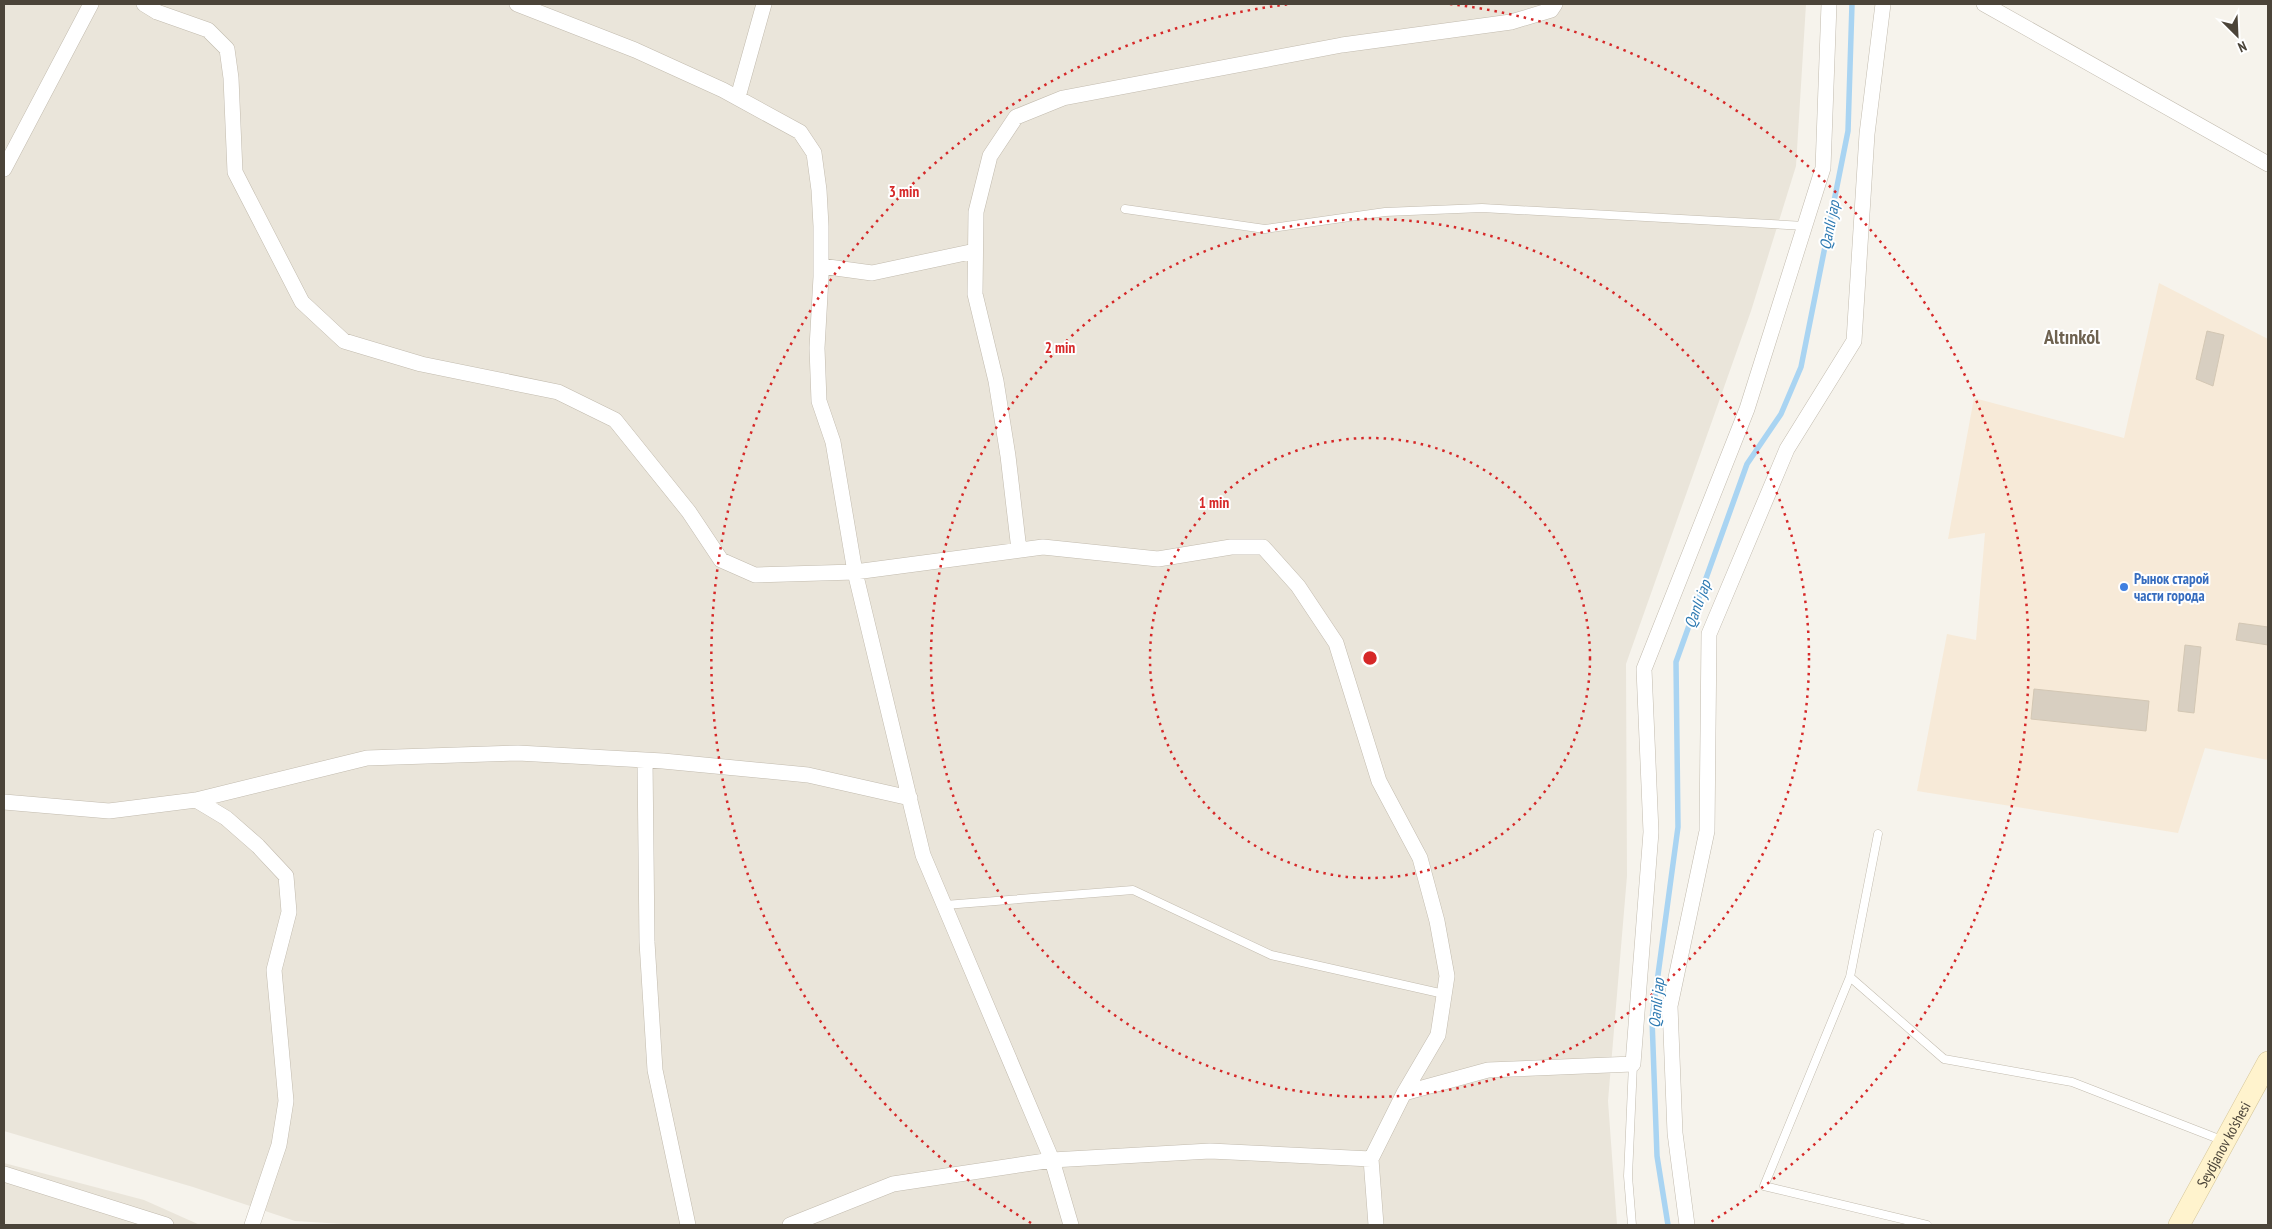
<svg xmlns="http://www.w3.org/2000/svg" width="2272" height="1229" viewBox="0 0 2272 1229" font-family="'PT Sans Narrow',sans-serif">
	<style>
		.residential { fill: #eae5da }
		.commercial { fill: #f7ead8 }
		.lines { fill: none; stroke-linecap: round; stroke-linejoin: round }
		.stream { stroke: #a9d4f2; stroke-width: 5.5 }
		.building { fill: #d8cfc1; stroke: #d3c7b4 }
		.lane-casing { stroke: #c2bbae; stroke-width: 9 }
		.street-casing { stroke: #c2bbae; stroke-width: 16 }
		.secondary-casing { stroke: #d6c79b; stroke-width: 22 }
		.lane { stroke: #fff; stroke-width: 8 }
		.street { stroke: #fff; stroke-width: 15 }
		.secondary { stroke: #fff3cd; stroke-width: 21 }
		.ring { fill: none; stroke: #d62828; stroke-width: 2.5; stroke-dasharray: 2.5 5 }
		.shop-dot { fill: #3f7fe0; stroke: #fff; stroke-width: 2 }
		.labels { text-anchor: middle; dominant-baseline: central; stroke-width: 4; stroke-linejoin: round; paint-order: stroke }
		.shop-label { font-size: 15px; font-weight: bold; fill: #366cbe; stroke: #fff; text-anchor: start }
		.street-label { font-size: 15px; fill: #4b4439; stroke: #fff }
		.water-label { font-size: 16px; font-style: italic; fill: #2e7ab2; stroke: #fff }
		.district-label { font-size: 20px; font-weight: bold; fill: #6e6250; stroke: #fff }
		.centre { fill: #d62828; stroke: #fff; stroke-width: 2.5 }
		.ring-label { font-size: 15px; text-anchor: middle; font-weight: bold; fill: #d62828; stroke: #fff; stroke-width: 4; stroke-linejoin: round; paint-order: stroke }
	</style>
	<rect width="100%" height="100%" fill="#f6f3ec"/>
	<!-- residential -->
	<path class="residential" d="M 4,4 L 1806,4 L 1796,166 L 1751,311 L 1626,664 L 1627,876 L 1608,1101 L 1617,1225 L 359,1225 L 295,1221 L 193,1187 L 4,1131 Z
		M 4,1163 L 144,1200 L 200,1225 L 4,1225 Z"/>
	<!-- commercial -->
	<path class="commercial" d="M 2159,283 L 2268,339 L 2268,760 L 2205,748 L 2178,833 L 1917,791 L 1947,634 L 1976,640 L 1985,533 L 1948,539 L 1974,398 L 2124,438 Z"/>
	<g class="lines">
		<!-- stream -->
		<path class="stream" d="M 1668,1225 L 1657,1156 L 1652,1019 L 1678,827 L 1676,662 L 1747,464 L 1781,414 L 1801,367 L 1848,131 L 1852,4"/>
	</g>
	<!-- building -->
	<path class="building" d="M 2207,331 L 2224,335 L 2213,386 L 2196,379 Z
		M 2239,623 L 2268,627 L 2268,645 L 2236,640 Z
		M 2185,645 L 2201,647 L 2194,713 L 2178,711 Z
		M 2034,689 L 2149,701 L 2146,731 L 2031,719 Z"/>
	<g class="lines">
		<!-- lane casing -->
		<g class="lane-casing">
			<path id="lane" d="M 1125,209 L 1265,229 L 1385,212 L 1482,208 L 1805,226
				M 1878,834 L 1850,977 L 1764,1186 L 1927,1225
				M 945,905 L 1133,890 L 1271,955 L 1444,994
				M 1850,977 L 1944,1059 L 2072,1082 L 2224,1141
				M 1632,1225 L 1628,1176 L 1633,1064"/>
		</g>
		<!-- street casing -->
		<g class="street-casing">
			<path id="street" d="M 144,4 L 157,12 L 208,30 L 227,49 L 231,78 L 235,172 L 302,302 L 344,341 L 421,364 L 558,392 L 615,420 L 689,512 L 721,560 L 755,575 L 855,572 L 1043,547 L 1158,559 L 1231,547 L 1263,547 L 1298,586 L 1336,643 L 1379,781 L 1420,858 L 1437,921 L 1447,976 L 1438,1035 L 1404,1093 L 1371,1159 L 1376,1225
				M 517,4 L 635,50 L 723,90 L 800,132 L 814,153 L 819,190 L 821,226 L 821,277 L 817,348 L 819,401 L 833,442 L 855,572 L 923,855 L 1052,1160 L 1071,1225
				M 1984,4 L 2268,164
				M 738,97 L 764,4
				M 4,169 L 91,4
				M 821,266 L 872,273 L 975,251
				M 1019,550 L 1008,456 L 996,381 L 975,294 L 976,212 L 990,156 L 1016,117 L 1063,98 L 1342,45 L 1511,22 L 1551,10 L 1555,4
				M 645,760 L 647,942 L 655,1070 L 688,1225
				M 196,800 L 226,818 L 258,846 L 286,876 L 289,912 L 274,970 L 286,1101 L 279,1145 L 252,1225
				M 4,802 L 109,811 L 196,800 L 367,758 L 518,753 L 663,761 L 808,775 L 910,798
				M 1404,1093 L 1488,1070 L 1633,1064 L 1651,832 L 1644,669 L 1747,409 L 1823,168 L 1829,4
				M 4,1174 L 166,1225
				M 790,1225 L 893,1184 L 1052,1160 L 1210,1151 L 1371,1159
				M 1687,1225 L 1675,1133 L 1670,1006 L 1707,831 L 1709,634 L 1787,449 L 1854,341 L 1867,134 L 1883,4"/>
		</g>
		<!-- secondary casing -->
		<g class="secondary-casing">
			<g id="secondary">
				<path id="s1" d="M 2179,1225 L 2268,1062"/>
			</g>
		</g>
		<!-- lane -->
		<use href="#lane" class="lane"/>
		<!-- street -->
		<use href="#street" class="street"/>
		<!-- secondary -->
		<use href="#secondary" class="secondary"/>
	</g>
	<!-- distance rings -->
	<g class="ring">
		<circle cx="1370" cy="658" r="220"/>
		<circle cx="1370" cy="658" r="439"/>
		<path d="M1031 1223A659 659 0 0 1 1290 4M1450 4A659 659 0 0 1 1709 1223"/>
	</g>
	<!-- markers -->
	<circle class="shop-dot" cx="2124" cy="587" r="5"/>
	<g class="labels">
		<!-- shop labels -->
		<g class="shop-label">
			<text x="2134" y="578">Рынок старой<tspan x="2134" dy="17">части города</tspan></text>
		</g>
		<!-- street labels -->
		<g class="street-label">
			<text stroke="none"><textPath href="#s1" startOffset="92">Seydjanov ko'shesi</textPath></text>
		</g>
		<!-- water labels -->
		<g class="water-label">
			<text transform="translate(1829 225) rotate(-79)">Qanli jap</text>
			<text transform="translate(1697 604) rotate(-70)">Qanli jap</text>
			<text transform="translate(1656 1003) rotate(-85)">Qanli jap</text>
		</g>
		<!-- district labels -->
		<g class="district-label">
			<text x="2072" y="337">Altınkól</text>
		</g>
	</g>
	<circle cx="1370" cy="658" r="8" class="centre"/>
	<g class="ring-label">
		<text x="904" y="197">3 min</text>
		<text x="1060" y="353">2 min</text>
		<text x="1214" y="508">1 min</text>
	</g>
	<!-- border -->
	<rect width="2272" height="1229" fill="none" stroke="#4b4439" stroke-width="10"/>
	<!-- north arrow -->
	<g transform="translate(2237 35) rotate(156)" stroke="#ffffff" stroke-width="4" paint-order="stroke">
	<path d="M0-4L9 19L0 12L-9 19Z" fill="#4b4439"/>
	<text y="-8" font-size="14" font-weight="bold" text-anchor="middle" fill="#4b4439">N</text>
	</g>
</svg>
